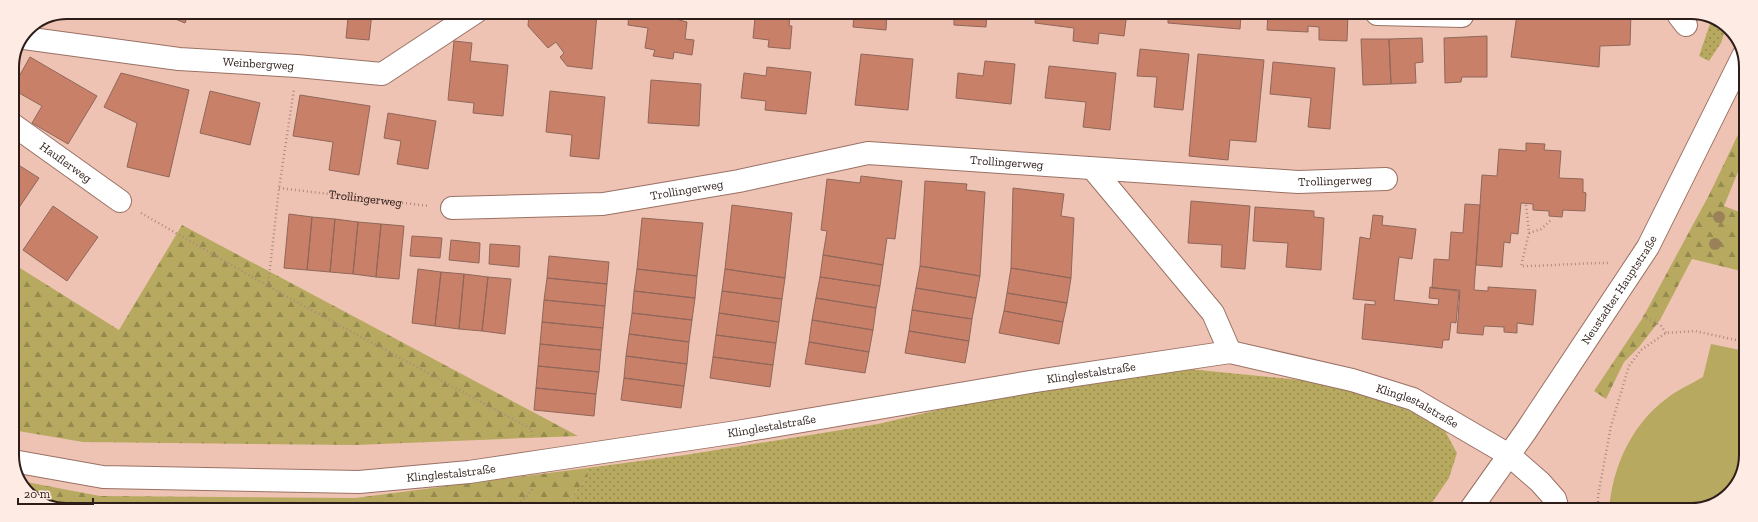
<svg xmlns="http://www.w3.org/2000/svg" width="1758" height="522" viewBox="0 0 1758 522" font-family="'Zilla Slab',serif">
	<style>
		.grass { fill: url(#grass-dots) }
		.forest { fill: url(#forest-firs) }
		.pitch { fill: #b7aa60 }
		.building { fill: #c98068; stroke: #8f675a }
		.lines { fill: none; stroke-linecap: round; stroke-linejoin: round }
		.minor-casing { stroke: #997164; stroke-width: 24 }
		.path { stroke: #ac897e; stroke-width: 2.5; stroke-dasharray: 1 3; stroke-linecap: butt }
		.minor { stroke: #fff; stroke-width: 22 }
		.tree { fill: #9a815a }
		.labels { text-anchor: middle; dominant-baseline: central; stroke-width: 3; stroke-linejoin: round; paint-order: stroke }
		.street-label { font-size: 12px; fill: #2d1d18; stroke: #fdebe4 }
		.rim { fill: none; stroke: #2d1d18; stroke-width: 2 }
	</style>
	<defs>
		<pattern id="grass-dots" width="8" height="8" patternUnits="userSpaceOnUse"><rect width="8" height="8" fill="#b7aa60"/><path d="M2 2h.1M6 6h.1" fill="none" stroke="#958a4e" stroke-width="1.8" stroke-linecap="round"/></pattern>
		<pattern id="forest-firs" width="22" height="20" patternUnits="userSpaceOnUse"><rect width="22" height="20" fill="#b7aa60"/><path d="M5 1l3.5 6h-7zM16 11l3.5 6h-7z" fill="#958a4e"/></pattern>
	</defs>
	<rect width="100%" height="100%" fill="#efc3b4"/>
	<!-- grass -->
	<path class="grass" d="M 1712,18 L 1726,28 L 1721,43 L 1709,61 L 1699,56 Z
		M 1189,369 L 1321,382 L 1408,409 L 1445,431 L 1457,453 L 1449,478 L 1427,510 L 561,509 L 588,477 L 587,468 L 685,455 L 878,424 L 989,398 Z"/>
	<!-- forest -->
	<path class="forest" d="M 1746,118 L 1745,155 L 1724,206 L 1745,214 L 1745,272 L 1692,259 L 1660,320 L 1639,347 L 1624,362 L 1606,399 L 1594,391 L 1642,319 L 1709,195 Z
		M 182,225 L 578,436 L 356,445 L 83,442 L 12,430 L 12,263 L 119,330 Z
		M 587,468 L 588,477 L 561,509 L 53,508 L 24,489 L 21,481 L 100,496 L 355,498 Z"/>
	<!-- pitch -->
	<path class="pitch" d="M 1711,344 L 1745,351 L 1744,469 L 1725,498 L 1691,510 L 1609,510 C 1612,468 1631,425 1666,399 C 1677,390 1691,384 1703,377 Z"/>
	<!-- building -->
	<path class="building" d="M 158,12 L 189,12 L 185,23 Z
		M 318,12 L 376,12 L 372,13 L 369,40 L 346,38 L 348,18 L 317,14 Z
		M 529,13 L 597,14 L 592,69 L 567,66 L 560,57 L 564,53 L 556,42 L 548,48 L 528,26 Z
		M 629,13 L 680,13 L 679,20 L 687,22 L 685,39 L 694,40 L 692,55 L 674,52 L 673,59 L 653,56 L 655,50 L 645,48 L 648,28 L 628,25 Z
		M 707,13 L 790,14 L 789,26 L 792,26 L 790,49 L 768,47 L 769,40 L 753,38 L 755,18 Z
		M 854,13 L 887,13 L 886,30 L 853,27 Z
		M 954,13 L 987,13 L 986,27 L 954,25 Z
		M 1036,13 L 1127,13 L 1124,36 L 1099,33 L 1098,44 L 1073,41 L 1074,28 L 1035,23 Z
		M 1168,13 L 1241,13 L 1240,29 L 1168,23 Z
		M 1268,13 L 1348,14 L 1347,41 L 1319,40 L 1319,27 L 1308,26 L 1308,32 L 1267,30 Z
		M 1517,14 L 1574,14 L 1609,17 L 1608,14 L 1631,14 L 1630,45 L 1600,46 L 1599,67 L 1511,57 Z
		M 1487,36 L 1487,77 L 1462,77 L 1461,82 L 1445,83 L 1444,38 Z
		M 1422,38 L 1423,62 L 1415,63 L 1416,83 L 1391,84 L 1389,39 Z
		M 1361,39 L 1389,39 L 1391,84 L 1363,85 Z
		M 454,41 L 472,43 L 470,61 L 508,65 L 503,116 L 473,113 L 474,103 L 448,100 Z
		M 1140,49 L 1189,54 L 1183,110 L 1154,107 L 1157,77 L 1137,76 Z
		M 861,54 L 913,59 L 908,110 L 855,105 Z
		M 1198,54 L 1264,60 L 1256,142 L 1230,140 L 1228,160 L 1189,156 Z
		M 30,57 L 97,96 L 68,144 L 32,123 L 42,106 L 12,89 Z
		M 985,61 L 1015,64 L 1011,104 L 956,98 L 958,73 L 983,76 Z
		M 1273,62 L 1335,68 L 1330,129 L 1308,127 L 1311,98 L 1270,94 Z
		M 1049,66 L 1116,73 L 1110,130 L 1083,127 L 1086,102 L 1045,98 Z
		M 767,67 L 811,72 L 806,114 L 765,110 L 766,101 L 741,98 L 744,73 L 766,76 Z
		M 121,73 L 189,90 L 169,177 L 127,167 L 137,123 L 104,107 Z
		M 651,80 L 701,84 L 699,126 L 648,123 Z
		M 210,91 L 260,103 L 250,145 L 200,133 Z
		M 550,91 L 605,97 L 599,159 L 570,156 L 572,135 L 546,132 Z
		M 300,95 L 370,106 L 359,175 L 329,170 L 333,142 L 293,136 Z
		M 388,113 L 436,121 L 428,169 L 397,164 L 401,141 L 384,138 Z
		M 1526,143 L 1545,144 L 1544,150 L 1561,151 L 1559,178 L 1583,179 L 1583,192 L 1586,193 L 1585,211 L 1563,210 L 1562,217 L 1549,216 L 1549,211 L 1533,210 L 1533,204 L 1521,203 L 1518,234 L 1511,233 L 1510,243 L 1504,242 L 1502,267 L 1476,265 L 1482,175 L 1497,176 L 1499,149 L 1526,151 Z
		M 17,164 L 39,178 L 12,218 L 12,171 Z
		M 861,176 L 902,181 L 895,239 L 887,238 L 883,265 L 823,255 L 827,231 L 821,230 L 827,179 L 860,183 Z
		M 925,181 L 967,184 L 966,190 L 985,192 L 980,276 L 920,266 Z
		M 1013,188 L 1064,194 L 1061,216 L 1074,218 L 1071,278 L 1011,268 Z
		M 1191,201 L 1250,206 L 1245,269 L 1221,267 L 1222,245 L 1188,243 Z
		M 1465,204 L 1480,205 L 1474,290 L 1488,291 L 1488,287 L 1536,290 L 1533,325 L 1517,323 L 1517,333 L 1504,332 L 1504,327 L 1484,326 L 1483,335 L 1457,333 L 1460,290 L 1432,288 L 1434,259 L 1449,260 L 1451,232 L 1463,233 Z
		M 732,205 L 792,213 L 785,278 L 725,269 Z
		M 53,206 L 98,237 L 67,281 L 23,250 Z
		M 1255,207 L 1314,211 L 1314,217 L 1324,218 L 1321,270 L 1286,267 L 1288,243 L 1253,241 Z
		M 289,214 L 312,217 L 307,270 L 284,268 Z
		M 1373,215 L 1383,216 L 1382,225 L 1416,229 L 1412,259 L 1399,257 L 1394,300 L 1438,305 L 1439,299 L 1429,298 L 1430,287 L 1459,291 L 1456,323 L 1451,322 L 1449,340 L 1443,340 L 1442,348 L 1362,339 L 1365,304 L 1375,305 L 1375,301 L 1353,299 L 1360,237 L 1370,239 Z
		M 312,217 L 335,219 L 330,272 L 307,270 Z
		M 642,218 L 703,223 L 697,276 L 637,269 Z
		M 335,219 L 358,222 L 353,274 L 330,272 Z
		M 358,222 L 381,224 L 376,277 L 353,274 Z
		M 381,224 L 404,226 L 399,279 L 376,277 Z
		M 412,236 L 442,238 L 440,258 L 410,256 Z
		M 451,240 L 480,243 L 479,263 L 449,260 Z
		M 490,244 L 520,246 L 519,267 L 489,264 Z
		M 823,255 L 883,265 L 880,286 L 820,277 Z
		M 549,256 L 609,262 L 607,284 L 547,278 Z
		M 920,266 L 980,276 L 976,298 L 916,288 Z
		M 1011,268 L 1071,278 L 1067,303 L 1007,293 Z
		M 418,269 L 441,272 L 435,326 L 412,323 Z
		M 637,269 L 697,276 L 695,298 L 634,291 Z
		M 725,269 L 785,278 L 782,299 L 722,291 Z
		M 441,272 L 464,274 L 459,329 L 435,326 Z
		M 464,274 L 488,277 L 482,331 L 459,329 Z
		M 488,277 L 511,279 L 505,334 L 482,331 Z
		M 820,277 L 880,286 L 876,308 L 816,298 Z
		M 547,278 L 607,284 L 605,306 L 544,300 Z
		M 916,288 L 976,298 L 972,319 L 912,310 Z
		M 634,291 L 695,298 L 692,320 L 632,313 Z
		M 722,291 L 782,299 L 779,322 L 719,313 Z
		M 1007,293 L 1067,303 L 1063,322 L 1004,311 Z
		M 816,298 L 876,308 L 873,330 L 812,320 Z
		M 544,300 L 605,306 L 603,328 L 542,322 Z
		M 912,310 L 972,319 L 969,341 L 909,331 Z
		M 1004,311 L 1063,322 L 1059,344 L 999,333 Z
		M 632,313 L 692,320 L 689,342 L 629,334 Z
		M 719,313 L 779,322 L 776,343 L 716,335 Z
		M 812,320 L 873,330 L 869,352 L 809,342 Z
		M 542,322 L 603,328 L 601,350 L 540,344 Z
		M 909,331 L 969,341 L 965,363 L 905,353 Z
		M 629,334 L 689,342 L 687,364 L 626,356 Z
		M 716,335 L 776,343 L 773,365 L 713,357 Z
		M 809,342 L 869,352 L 865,373 L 805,364 Z
		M 540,344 L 601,350 L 599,372 L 538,366 Z
		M 626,356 L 687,364 L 684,386 L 624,378 Z
		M 713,357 L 773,365 L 770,387 L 710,378 Z
		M 538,366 L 599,372 L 596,394 L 536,388 Z
		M 624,378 L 684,386 L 681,408 L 621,400 Z
		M 536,388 L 596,394 L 594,416 L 534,410 Z"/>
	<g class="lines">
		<!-- minor casing -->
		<g class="minor-casing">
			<g id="minor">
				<path d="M 1377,14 L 1462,16"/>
				<path d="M 1680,14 L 1679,16 L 1686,25"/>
				<path id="s2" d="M 24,38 L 179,59 L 297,66 L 382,74 L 476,12"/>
				<path id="s3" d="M 12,124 L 120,201"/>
				<path d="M 1093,169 L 1213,313 L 1230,352"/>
				<path id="s4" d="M 452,208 L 603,204 L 739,181 L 868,153 L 1298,182 L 1386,179"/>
				<path id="s5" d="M 13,461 L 103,477 L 359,482 L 469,472 L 556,459 L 737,432 L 1036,381 L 1230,352 L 1352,380 L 1413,399 L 1509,455 L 1540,482 L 1555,499 L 1558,510"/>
				<path id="s6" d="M 1470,510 L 1526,431 L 1648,247 L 1743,56"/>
			</g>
		</g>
		<!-- path -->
		<g class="path">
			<path id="s1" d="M 279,188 L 429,206"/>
			<path d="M 1526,205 L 1529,233 L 1521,266 C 1550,266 1579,263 1608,263"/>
			<path d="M 141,213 L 282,294 L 531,429 L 533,438"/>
			<path d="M 1529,233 L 1541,229 L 1551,220"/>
			<path d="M 268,286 L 279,188 L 294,89"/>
			<path d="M 1643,316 L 1661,326 L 1666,333"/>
			<path d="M 511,509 L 527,496 L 534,487"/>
			<path d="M 1598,510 L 1598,496 L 1611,426 L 1629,366 L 1641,350 L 1666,333 L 1695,331 L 1745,342"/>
		</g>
		<!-- minor -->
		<use href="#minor" class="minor"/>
	</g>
	<!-- trees -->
	<g class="tree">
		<circle cx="1719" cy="217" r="6"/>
		<circle cx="1715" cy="244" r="6"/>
	</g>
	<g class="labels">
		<!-- street labels -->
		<g class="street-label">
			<text stroke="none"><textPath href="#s2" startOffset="236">Weinbergweg</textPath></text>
			<text stroke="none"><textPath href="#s3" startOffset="66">Hauflerweg</textPath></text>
			<text stroke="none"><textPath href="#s4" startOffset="560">Trollingerweg</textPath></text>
			<text stroke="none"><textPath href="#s4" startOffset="889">Trollingerweg</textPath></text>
			<text stroke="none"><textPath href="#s4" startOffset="236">Trollingerweg</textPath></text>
			<text stroke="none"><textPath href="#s1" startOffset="87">Trollingerweg</textPath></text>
			<text stroke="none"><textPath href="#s6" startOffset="266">Neustadter Hauptstraße</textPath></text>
			<text stroke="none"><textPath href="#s5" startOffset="1088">Klinglestalstraße</textPath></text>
			<text stroke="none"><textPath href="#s5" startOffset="1424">Klinglestalstraße</textPath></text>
			<text stroke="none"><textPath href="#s5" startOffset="764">Klinglestalstraße</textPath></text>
			<text stroke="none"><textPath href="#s5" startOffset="440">Klinglestalstraße</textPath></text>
		</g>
	</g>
	<!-- crop -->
	<path d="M0 0H1758V522H0ZM67 19H1691A48 48 0 0 1 1739 67V455A48 48 0 0 1 1691 503H67A48 48 0 0 1 19 455V67A48 48 0 0 1 67 19Z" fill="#fdebe4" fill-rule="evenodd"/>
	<path class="rim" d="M67 19H1691A48 48 0 0 1 1739 67V455A48 48 0 0 1 1691 503H67A48 48 0 0 1 19 455V67A48 48 0 0 1 67 19Z"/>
	<!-- scale -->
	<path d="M18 498v6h75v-6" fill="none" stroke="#2d1d18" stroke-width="2"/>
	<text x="24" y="498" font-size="12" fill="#2d1d18" stroke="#fdebe4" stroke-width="3" paint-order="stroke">20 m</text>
</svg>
